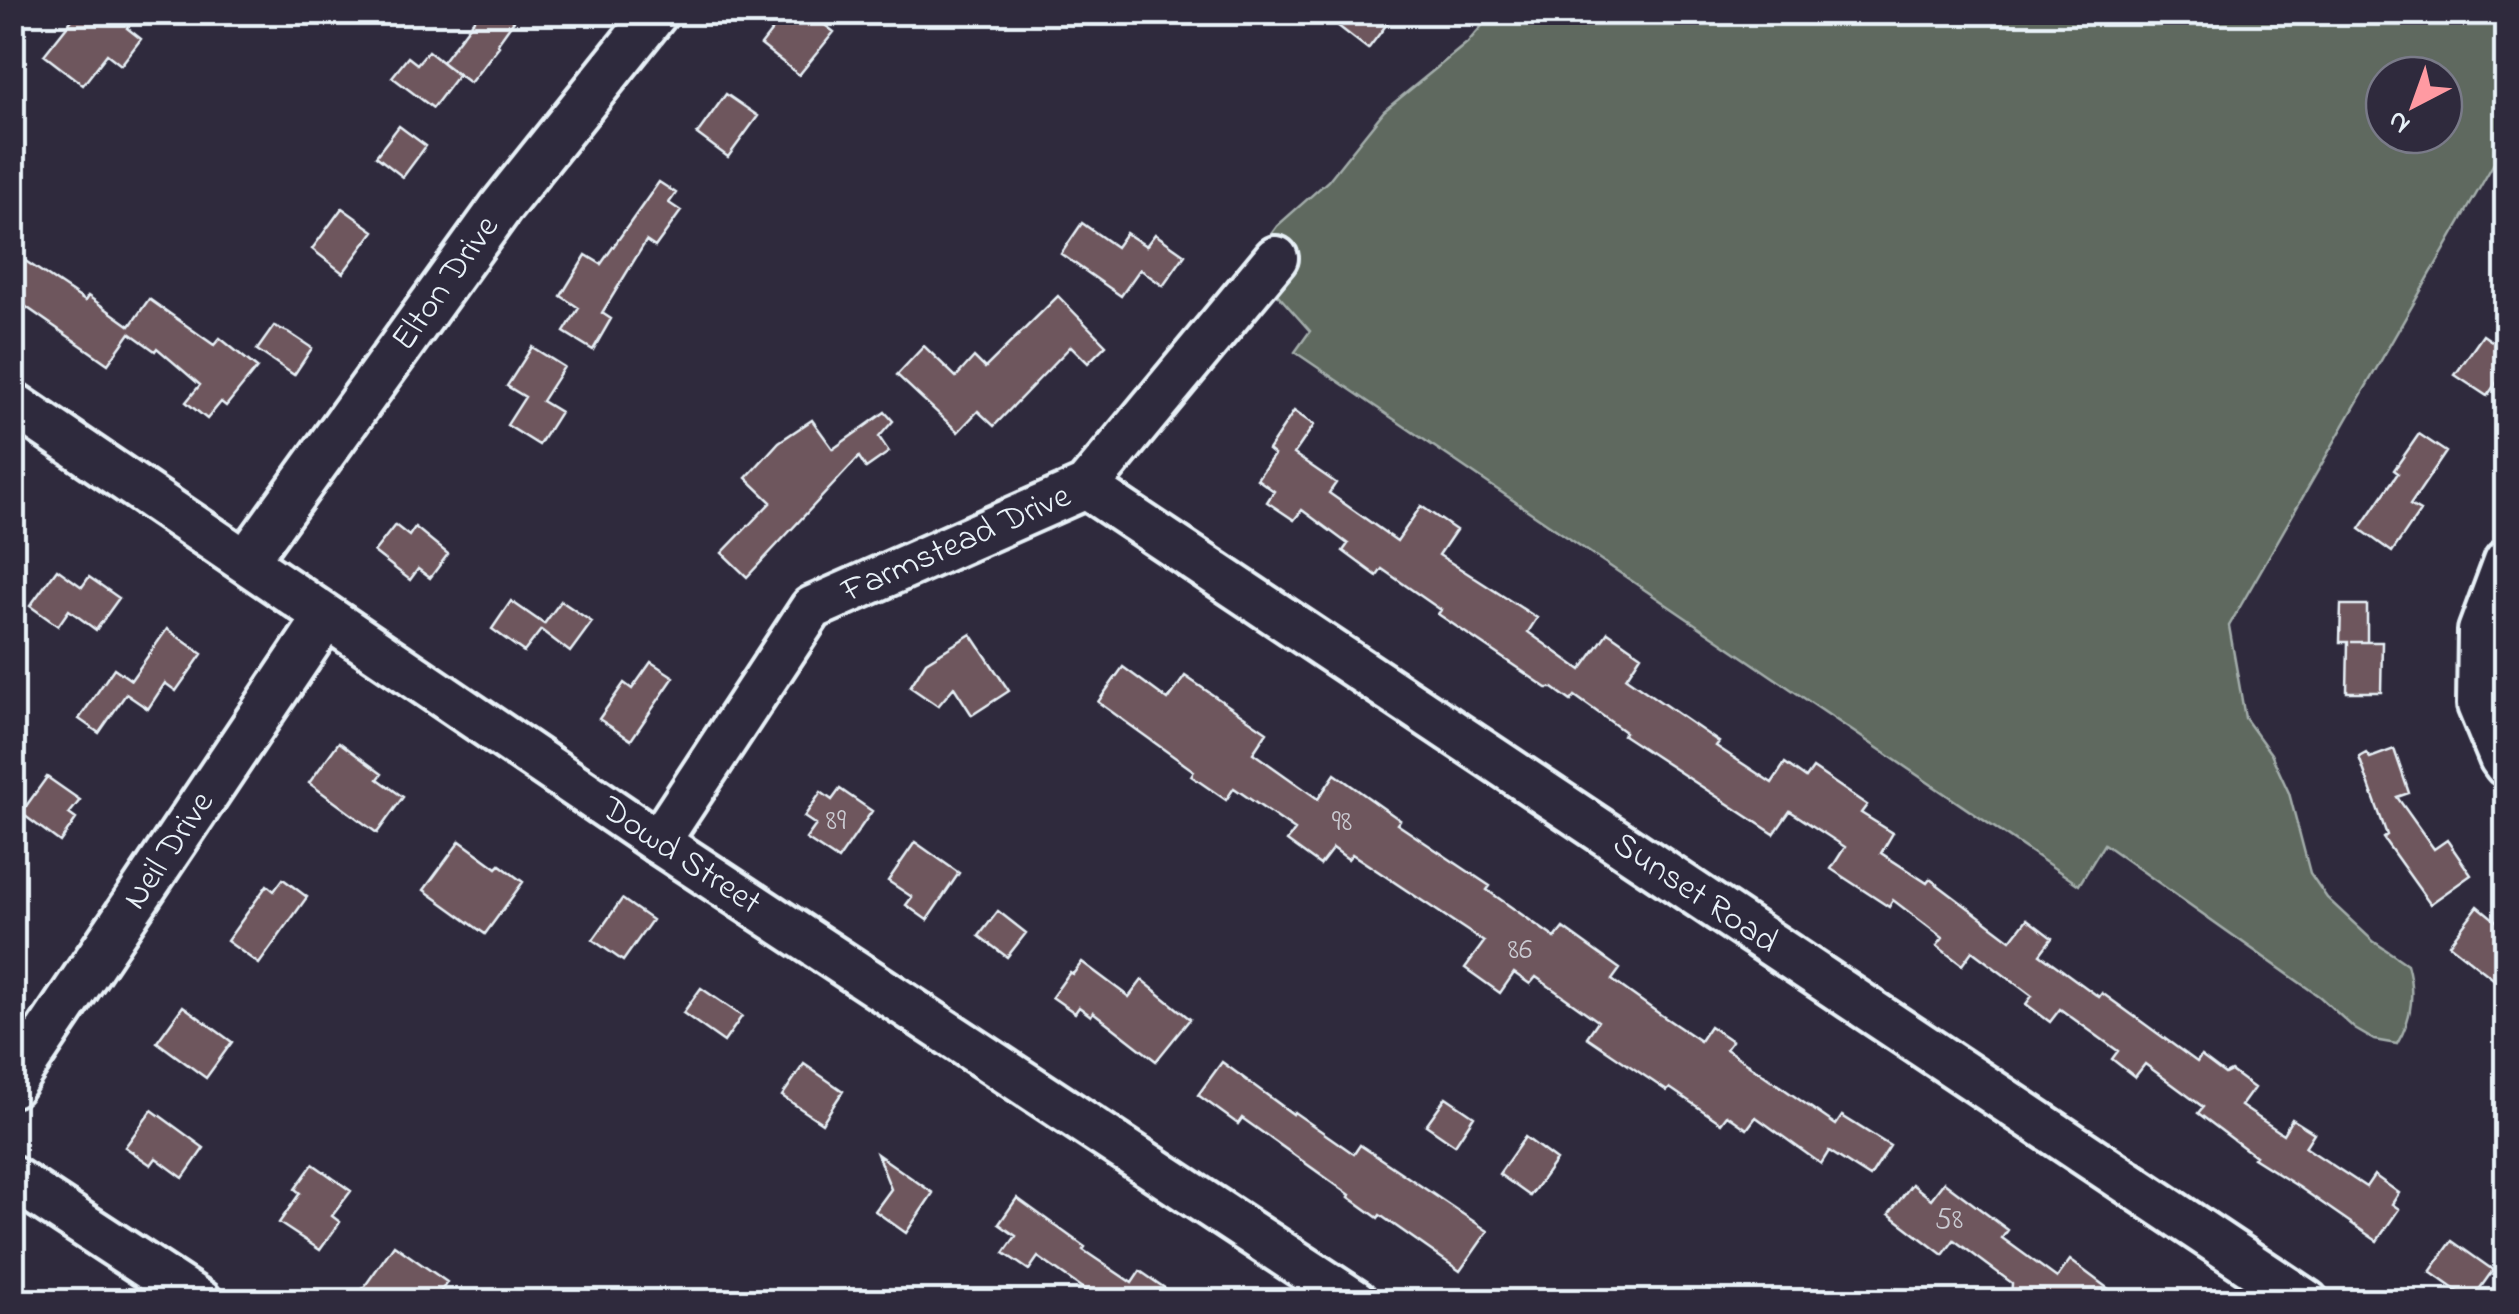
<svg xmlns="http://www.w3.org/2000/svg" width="2519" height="1314" viewBox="0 0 2519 1314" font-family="'Indie Flower',sans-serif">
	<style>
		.green { fill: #5e695e; stroke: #a3adab; stroke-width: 2.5; fill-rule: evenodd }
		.building { fill: #6e575d; stroke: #e8f1f8; stroke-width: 2.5 }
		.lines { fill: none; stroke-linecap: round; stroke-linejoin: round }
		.minor-casing { stroke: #e8f1f8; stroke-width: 50 }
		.minor { stroke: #2f2a3d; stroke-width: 42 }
		.labels { text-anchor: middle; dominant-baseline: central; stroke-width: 10; stroke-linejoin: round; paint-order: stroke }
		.number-label { font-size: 30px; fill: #cacad1 }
		.street-label { font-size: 35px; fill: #e8f1f8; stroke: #2f2a3d }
	</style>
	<rect width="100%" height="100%" fill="#2f2a3d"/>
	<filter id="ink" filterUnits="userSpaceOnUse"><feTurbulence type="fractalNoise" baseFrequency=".01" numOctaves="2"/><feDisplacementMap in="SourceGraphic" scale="20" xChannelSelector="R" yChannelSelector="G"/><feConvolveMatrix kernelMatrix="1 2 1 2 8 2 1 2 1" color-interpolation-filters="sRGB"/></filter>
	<g filter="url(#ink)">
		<!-- green -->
		<path class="green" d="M 1493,13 L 2506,13 L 2506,142 L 2229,626 L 2245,718 L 2271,754 L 2289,793 L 2310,873 L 2327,898 L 2373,941 L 2407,964 C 2415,992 2412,1019 2397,1044 L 2374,1040 L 2355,1029 L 2320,997 L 2104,844 L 2079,885 L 1295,352 L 1310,331 L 1270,286 L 1264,244 L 1277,226 L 1328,181 L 1384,111 L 1467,43 ZM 2384,75 L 2444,75 L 2444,135 L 2384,135 Z"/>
		<!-- building -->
		<path class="building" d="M 78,12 L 139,12 L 127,28 L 141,39 L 121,65 L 107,54 L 83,85 L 44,55 Z
			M 480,12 L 520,12 L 497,44 L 499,46 L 470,83 L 442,62 Z
			M 800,12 L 808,12 L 834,32 L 799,75 L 761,45 L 782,18 L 791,24 Z
			M 1320,12 L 1396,12 L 1368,49 Z
			M 428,51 L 458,75 L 433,108 L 392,77 L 408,57 L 417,64 Z
			M 726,94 L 758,116 L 728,157 L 697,134 Z
			M 399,126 L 426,146 L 403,177 L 376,156 Z
			M 659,182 L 676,193 L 669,203 L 681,211 L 655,247 L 646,241 L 602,313 L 611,319 L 593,350 L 564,332 L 579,308 L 561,296 L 586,255 L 601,264 Z
			M 342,208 L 374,231 L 343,273 L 312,249 Z
			M 1082,223 L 1116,247 L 1126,233 L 1146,246 L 1155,234 L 1185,255 L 1163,286 L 1140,269 L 1121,296 L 1061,254 Z
			M 12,252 L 85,301 L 88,296 L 130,326 L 149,299 L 214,345 L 220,338 L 257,368 L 226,406 L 221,402 L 207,419 L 186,402 L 200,385 L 157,348 L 155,351 L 130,333 L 108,364 L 12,297 Z
			M 1058,296 L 1106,345 L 1088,363 L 1071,346 L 994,426 L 978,411 L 958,432 L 897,375 L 924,346 L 956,377 L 974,357 L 985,368 Z
			M 274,326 L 288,332 L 312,348 L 294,375 L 257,350 Z
			M 2483,335 L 2506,351 L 2506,389 L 2497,382 L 2487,396 L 2455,375 Z
			M 532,347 L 564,367 L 542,401 L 560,412 L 539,445 L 507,425 L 525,397 L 507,386 Z
			M 1294,411 L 1314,425 L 1294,454 L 1336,483 L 1329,493 L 1397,541 L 1421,506 L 1456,530 L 1439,555 L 1537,618 L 1528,632 L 1581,670 L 1608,632 L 1641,655 L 1626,678 L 1719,742 L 1716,746 L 1772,783 L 1785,763 L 1806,778 L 1813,768 L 1867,805 L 1861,813 L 1893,833 L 1881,853 L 1927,883 L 1930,879 L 2011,940 L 2027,919 L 2052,938 L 2040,954 L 2099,997 L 2102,993 L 2197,1062 L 2201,1056 L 2225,1074 L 2231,1071 L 2254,1088 L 2241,1106 L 2283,1134 L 2292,1119 L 2314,1133 L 2305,1147 L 2366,1187 L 2374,1175 L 2399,1193 L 2392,1204 L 2399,1209 L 2377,1241 L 2299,1187 L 2253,1158 L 2255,1156 L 2198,1113 L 2203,1107 L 2145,1064 L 2135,1077 L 2112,1059 L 2118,1051 L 2060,1009 L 2050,1022 L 2026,1004 L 2032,996 L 1972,951 L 1962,965 L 1937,946 L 1943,938 L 1893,900 L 1889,907 L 1831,869 L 1845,847 L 1790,811 L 1774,834 L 1623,735 L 1625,732 L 1575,696 L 1571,701 L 1553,688 L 1547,688 L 1438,614 L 1441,610 L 1382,569 L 1377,576 L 1343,551 L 1348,544 L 1302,510 L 1294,520 L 1267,502 L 1274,491 L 1257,479 L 1274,455 L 1268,450 Z
			M 885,412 L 893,421 L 879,437 L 889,452 L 866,468 L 859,457 L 747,577 L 722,553 L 771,502 L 746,478 L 779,442 L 812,420 L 833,449 Z
			M 2419,434 L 2446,452 L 2410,505 L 2420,511 L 2392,552 L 2360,529 L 2398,473 L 2394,470 Z
			M 395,525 L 409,536 L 415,527 L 448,554 L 430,578 L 418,569 L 410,580 L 374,552 Z
			M 57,569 L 82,587 L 89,577 L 119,598 L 96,630 L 69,610 L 58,626 L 30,606 Z
			M 511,601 L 544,624 L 561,601 L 592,622 L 570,652 L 541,630 L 524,652 L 492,629 Z
			M 2341,605 L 2367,605 L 2367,642 L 2351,642 L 2382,642 L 2381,692 L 2347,692 L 2348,642 L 2340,642 Z
			M 167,629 L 202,654 L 176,691 L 165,683 L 148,709 L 126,694 L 99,733 L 79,719 L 114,668 L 131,680 Z
			M 971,634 L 1009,691 L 972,715 L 954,687 L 938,706 L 910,687 L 926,662 Z
			M 651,662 L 674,677 L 631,740 L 599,719 L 624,683 L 632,689 Z
			M 1123,667 L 1168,700 L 1185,676 L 1267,732 L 1253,753 L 1318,799 L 1335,774 L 1400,820 L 1397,824 L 1490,886 L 1487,890 L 1555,938 L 1563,928 L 1620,969 L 1612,980 L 1661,1015 L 1700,1041 L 1710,1026 L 1732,1041 L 1726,1049 L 1836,1125 L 1842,1116 L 1890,1146 L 1870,1177 L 1829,1151 L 1821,1164 L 1756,1117 L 1747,1129 L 1727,1115 L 1721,1123 L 1670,1088 L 1667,1091 L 1587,1037 L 1598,1021 L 1536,977 L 1530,984 L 1514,973 L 1500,993 L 1465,968 L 1484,942 L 1352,854 L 1348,859 L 1333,848 L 1320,865 L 1287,841 L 1295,830 L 1234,788 L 1226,800 L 1191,776 L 1194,771 L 1098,702 Z
			M 339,742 L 382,774 L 378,779 L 403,797 L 377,833 L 309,783 Z
			M 2394,749 L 2409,793 L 2397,797 L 2434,849 L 2447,840 L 2471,875 L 2430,904 L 2383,838 L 2387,835 L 2359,757 L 2366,753 L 2370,758 Z
			M 47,777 L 80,800 L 69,814 L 76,819 L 60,842 L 21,813 Z
			M 840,789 L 872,811 L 838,860 L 806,839 L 816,825 L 804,817 L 821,792 L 832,800 Z
			M 460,841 L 497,868 L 500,865 L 523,882 L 485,934 L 424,890 Z
			M 915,842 L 959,873 L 927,920 L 906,905 L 912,897 L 888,881 Z
			M 283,879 L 307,897 L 259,964 L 227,941 L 267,885 L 274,891 Z
			M 622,899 L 652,920 L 623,961 L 593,940 Z
			M 2478,906 L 2506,929 L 2506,989 L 2449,944 Z
			M 998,911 L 1026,933 L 1007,957 L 979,936 Z
			M 1082,962 L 1129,997 L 1142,980 L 1190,1019 L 1156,1061 L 1093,1012 L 1091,1016 L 1079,1007 L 1075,1013 L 1052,997 L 1070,972 L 1073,974 Z
			M 701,988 L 742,1016 L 724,1042 L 683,1013 Z
			M 183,1006 L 232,1042 L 206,1078 L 157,1042 Z
			M 1222,1062 L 1293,1114 L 1294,1112 L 1354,1154 L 1360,1145 L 1488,1231 L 1460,1271 L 1380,1215 L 1378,1218 L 1349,1197 L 1350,1195 L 1242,1118 L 1238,1124 L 1198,1095 Z
			M 804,1064 L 843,1091 L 822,1123 L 782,1096 Z
			M 1446,1097 L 1474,1116 L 1455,1145 L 1426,1125 Z
			M 152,1110 L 204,1148 L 183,1178 L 156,1158 L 151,1165 L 125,1147 Z
			M 1525,1137 L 1556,1160 L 1530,1196 L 1499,1174 Z
			M 877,1154 L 933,1193 L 906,1233 L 875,1211 L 891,1189 Z
			M 313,1164 L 351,1191 L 332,1216 L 340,1222 L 320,1250 L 279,1223 L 300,1193 L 295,1189 Z
			M 1944,1182 L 2008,1230 L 2002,1238 L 2057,1278 L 2070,1260 L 2126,1302 L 2011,1302 L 2012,1283 L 1954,1240 L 1943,1255 L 1889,1214 L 1912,1184 L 1931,1199 Z
			M 1017,1198 L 1085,1247 L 1083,1250 L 1132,1283 L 1140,1271 L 1185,1302 L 1102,1302 L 1038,1257 L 1029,1270 L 1004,1253 L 1016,1236 L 999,1224 Z
			M 2452,1241 L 2493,1270 L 2471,1301 L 2430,1272 Z
			M 394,1245 L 447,1282 L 434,1302 L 378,1302 L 362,1290 Z"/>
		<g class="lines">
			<!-- minor casing -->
			<g class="minor-casing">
				<g id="minor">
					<path id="s1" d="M 12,403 L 658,842 L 1356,1302"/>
					<path id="s2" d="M 1086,487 L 2307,1302"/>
					<path id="s3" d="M 246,561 L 501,207 L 657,12"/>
					<path d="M 2506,561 L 2480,631 L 2479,705 L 2501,758 L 2506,765"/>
					<path id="s4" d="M 658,842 L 812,608 L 1086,487 L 1276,258"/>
					<path id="s5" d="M 12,1085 L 326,617"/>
					<path d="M 12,1178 L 201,1302"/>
				</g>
			</g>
			<!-- minor -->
			<use href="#minor" class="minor"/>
		</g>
	</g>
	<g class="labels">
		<!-- number labels -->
		<g class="number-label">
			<text x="836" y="822">89</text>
			<text x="1342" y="823">98</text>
			<text x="1520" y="951">86</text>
			<text x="1949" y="1221">58</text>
		</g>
		<!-- street labels -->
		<g class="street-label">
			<text stroke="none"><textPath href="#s3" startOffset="342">Elton Drive</textPath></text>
			<text stroke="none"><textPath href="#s4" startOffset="438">Farmstead Drive</textPath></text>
			<text stroke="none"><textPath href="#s5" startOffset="282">Neil Drive</textPath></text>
			<text stroke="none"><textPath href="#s1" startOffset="808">Dowd Street</textPath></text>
			<text stroke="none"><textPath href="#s2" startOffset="732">Sunset Road</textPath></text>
		</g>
	</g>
	<!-- margin -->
	<rect width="2519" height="1314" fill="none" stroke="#2f2a3d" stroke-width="50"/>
	<rect x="25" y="25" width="2469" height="1264" fill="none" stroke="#e8f1f8" stroke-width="4" filter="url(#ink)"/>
	<!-- north arrow -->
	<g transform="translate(2414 105) rotate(221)"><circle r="48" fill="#2f2a3d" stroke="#797a88" stroke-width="2.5"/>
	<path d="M0-8L18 38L0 25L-18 38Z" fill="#ff9aa2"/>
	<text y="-15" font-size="28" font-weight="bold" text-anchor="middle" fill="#e8f1f8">N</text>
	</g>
</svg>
